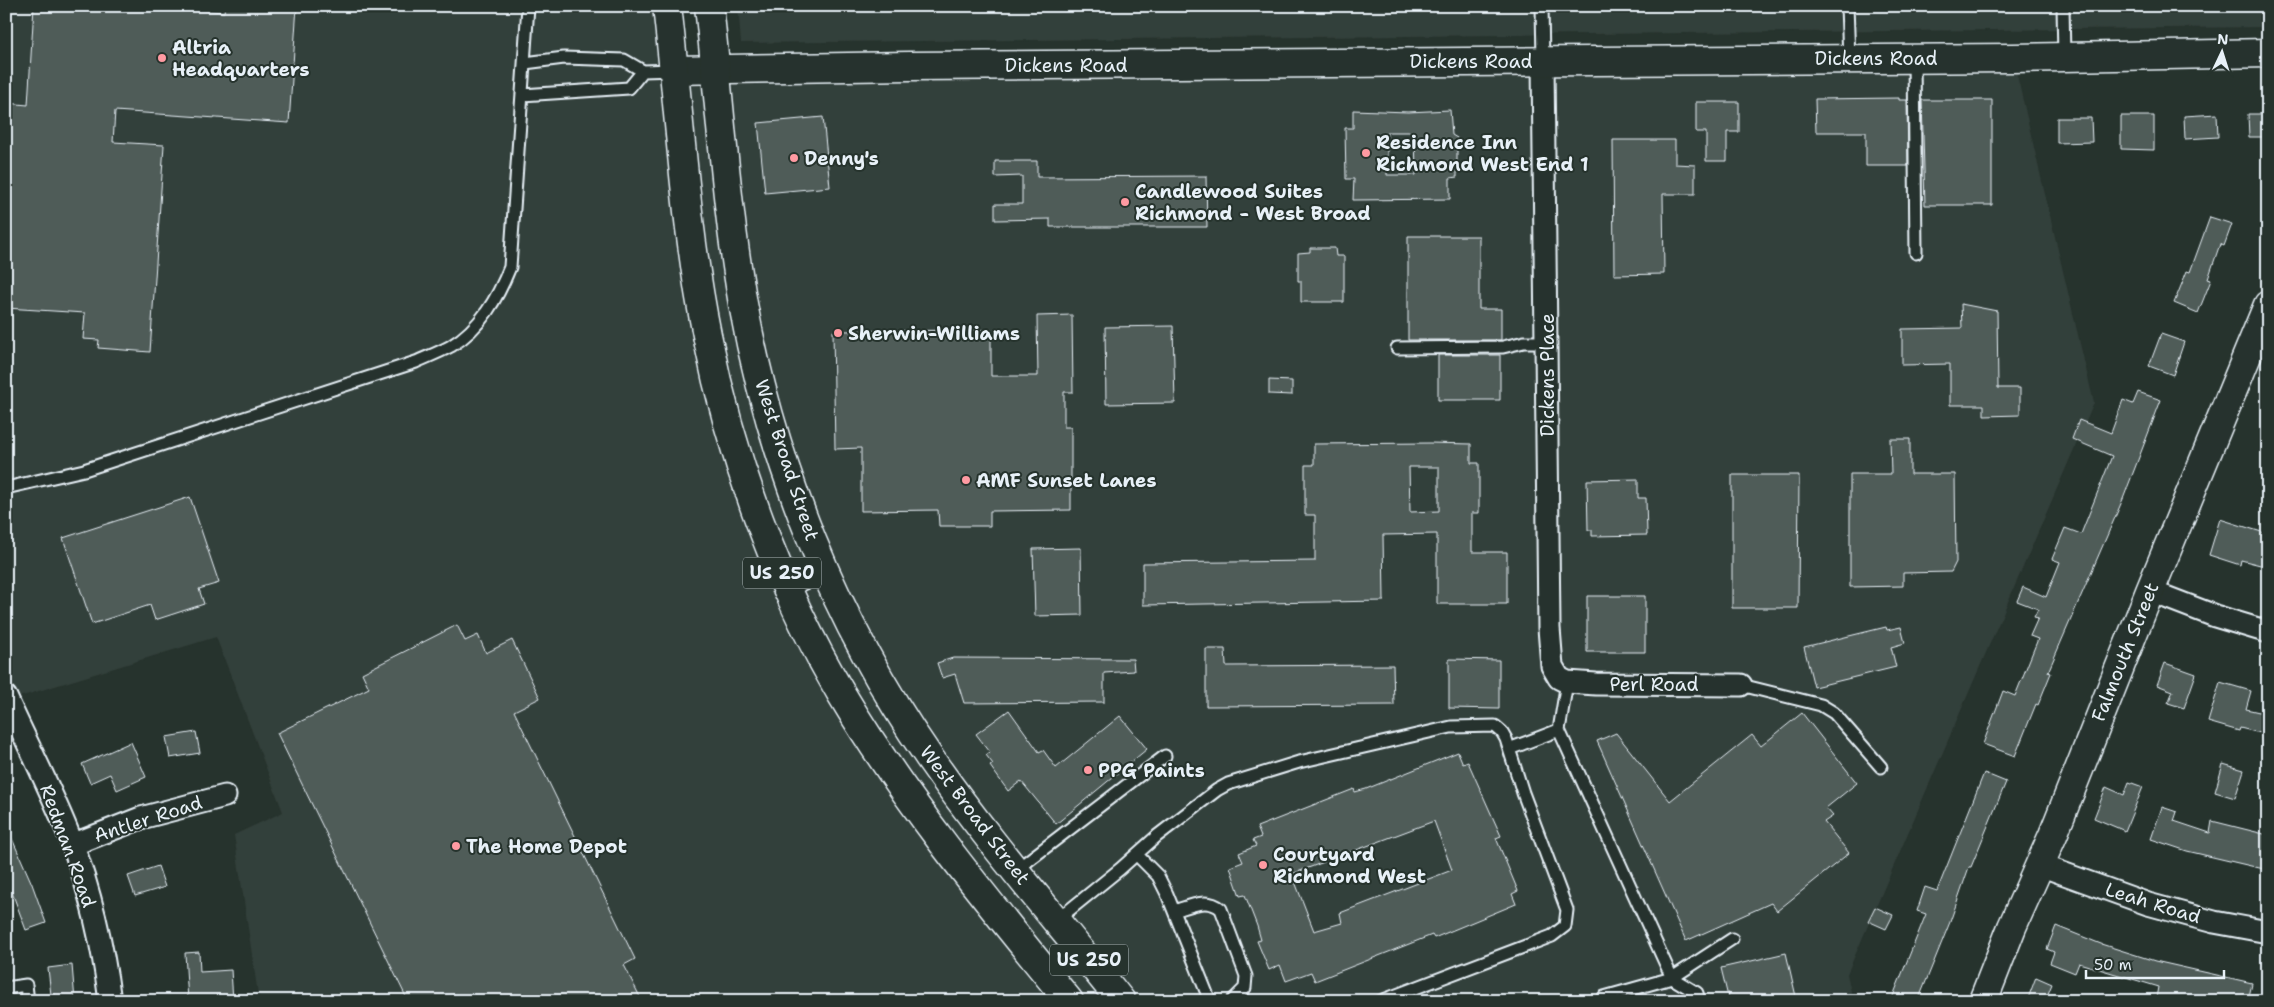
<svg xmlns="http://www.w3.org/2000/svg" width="2274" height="1007" viewBox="0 0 2274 1007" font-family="'Shantell Sans',sans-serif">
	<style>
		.built { fill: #333f3a }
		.building { fill: #505c59; stroke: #e8f1f8; fill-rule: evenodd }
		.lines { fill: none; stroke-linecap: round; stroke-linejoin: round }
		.service-casing { stroke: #e8f1f8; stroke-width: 15 }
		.minor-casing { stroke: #e8f1f8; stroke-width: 25 }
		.tertiary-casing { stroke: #e8f1f8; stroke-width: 31 }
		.secondary-casing { stroke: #e8f1f8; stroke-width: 31 }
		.primary-casing { stroke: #e8f1f8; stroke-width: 31 }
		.service { stroke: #26332d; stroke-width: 11 }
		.minor { stroke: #26332d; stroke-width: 21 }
		.tertiary { stroke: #26332d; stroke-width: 28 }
		.secondary { stroke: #26332d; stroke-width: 28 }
		.primary { stroke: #26332d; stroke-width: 28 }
		.poi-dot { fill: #ff9aa2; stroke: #26332d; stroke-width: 2 }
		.labels { text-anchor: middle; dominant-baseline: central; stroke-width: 4; stroke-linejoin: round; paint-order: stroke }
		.shield { fill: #26332d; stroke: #aeb8bb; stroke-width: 1 }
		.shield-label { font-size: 18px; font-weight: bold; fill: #e8f1f8 }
		.poi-label { font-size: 19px; font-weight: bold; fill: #e8f1f8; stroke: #26332d; text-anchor: start }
		.street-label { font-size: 19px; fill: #e8f1f8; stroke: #26332d }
	</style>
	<rect width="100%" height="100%" fill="#26332d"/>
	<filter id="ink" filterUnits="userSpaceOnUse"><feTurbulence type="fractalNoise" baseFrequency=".02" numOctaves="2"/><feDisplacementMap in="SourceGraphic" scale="10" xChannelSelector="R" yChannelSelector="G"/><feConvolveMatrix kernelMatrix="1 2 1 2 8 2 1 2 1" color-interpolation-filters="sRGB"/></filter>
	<g filter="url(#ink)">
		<!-- built -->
		<path class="built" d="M 6,6 L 665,6 L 674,78 L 2013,58 L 2094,403 L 1847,974 L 1853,1001 L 259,1001 L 234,835 L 283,812 L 216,637 L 6,701 Z
			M 738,6 L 2268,6 L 2268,27 L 741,43 Z"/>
		<!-- building -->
		<path class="building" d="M 34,6 L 140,6 L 224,12 L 225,6 L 297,6 L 289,123 L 115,111 L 113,142 L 164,145 L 150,352 L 98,348 L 99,340 L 83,339 L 85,313 L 6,308 L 6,103 L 28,105 Z
			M 1899,98 L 1899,100 L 1907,100 L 1908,166 L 1866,166 L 1866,132 L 1816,132 L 1815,99 Z
			M 1922,100 L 1992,100 L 1992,205 L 1925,205 Z
			M 1696,102 L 1739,102 L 1739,132 L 1727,132 L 1727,161 L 1706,161 L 1706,132 L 1696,132 Z
			M 1353,110 L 1408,112 L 1450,110 L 1452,135 L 1457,138 L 1457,177 L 1450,178 L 1450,199 L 1353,200 L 1354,179 L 1346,179 L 1345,128 L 1353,128 ZM 1387,132 L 1415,132 L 1416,175 L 1387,175 Z
			M 2217,114 L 2218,137 L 2185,139 L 2184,116 Z
			M 2248,114 L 2268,114 L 2268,137 L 2249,137 Z
			M 2121,116 L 2154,116 L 2154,150 L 2121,149 Z
			M 823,117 L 830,187 L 765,193 L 758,123 Z
			M 2057,118 L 2091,118 L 2092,142 L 2057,143 Z
			M 1613,140 L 1675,140 L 1675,164 L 1695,165 L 1695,194 L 1663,194 L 1664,274 L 1614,275 Z
			M 995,161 L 1037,161 L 1037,177 L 1206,176 L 1207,227 L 1050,227 L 1050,219 L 995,220 L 995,204 L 1022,204 L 1022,176 L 995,177 Z
			M 2210,217 L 2232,224 L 2224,246 L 2220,244 L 2208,279 L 2211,280 L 2198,313 L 2174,303 L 2187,271 L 2190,272 Z
			M 1408,236 L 1479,236 L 1479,309 L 1501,309 L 1501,340 L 1408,340 Z
			M 1310,248 L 1335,248 L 1336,256 L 1344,256 L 1344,302 L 1301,302 L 1301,281 L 1298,281 L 1298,253 L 1310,252 Z
			M 1961,304 L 1997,311 L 1998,388 L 2020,388 L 2020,415 L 1984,416 L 1984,405 L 1950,405 L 1950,364 L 1902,365 L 1902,329 L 1962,328 Z
			M 1072,315 L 1073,392 L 1064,392 L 1064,427 L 1071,427 L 1071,510 L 990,511 L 990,526 L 939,526 L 938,510 L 861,511 L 861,448 L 835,449 L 833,331 L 991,330 L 991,376 L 1038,376 L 1037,316 Z
			M 1173,326 L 1175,403 L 1106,404 L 1105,327 Z
			M 2161,334 L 2184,342 L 2173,375 L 2149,366 Z
			M 1438,355 L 1500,355 L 1500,400 L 1438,400 Z
			M 1269,380 L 1292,381 L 1292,395 L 1269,394 Z
			M 2138,392 L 2161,400 L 2123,499 L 2048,672 L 2051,673 L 2038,705 L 2036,704 L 2015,756 L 1983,744 L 2003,691 L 2015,696 L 2038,639 L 2030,636 L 2038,618 L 2034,617 L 2038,609 L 2017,601 L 2023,587 L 2046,597 L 2060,562 L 2052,559 L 2065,528 L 2081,534 L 2112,456 L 2072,439 L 2079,420 L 2111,433 L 2123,400 L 2133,404 Z
			M 1890,439 L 1910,439 L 1910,474 L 1955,474 L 1956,562 L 1951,572 L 1903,573 L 1903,586 L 1850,587 L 1850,474 L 1891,474 Z
			M 1430,443 L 1471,444 L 1471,463 L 1479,463 L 1479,513 L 1472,513 L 1472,552 L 1507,552 L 1507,604 L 1437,604 L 1437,534 L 1383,535 L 1384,601 L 1143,605 L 1143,563 L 1315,561 L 1315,515 L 1305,515 L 1305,465 L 1314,465 L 1314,444 ZM 1409,467 L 1439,467 L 1439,511 L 1410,512 Z
			M 1732,475 L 1799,475 L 1798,608 L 1732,608 Z
			M 1638,479 L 1638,498 L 1646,498 L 1647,535 L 1592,536 L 1592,530 L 1588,530 L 1587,480 Z
			M 190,497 L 219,583 L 199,589 L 204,604 L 155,620 L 150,605 L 92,624 L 63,538 Z
			M 2220,519 L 2268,534 L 2268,567 L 2241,560 L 2240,565 L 2209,555 Z
			M 1081,548 L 1082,615 L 1035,616 L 1033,549 Z
			M 1587,596 L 1645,596 L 1645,652 L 1587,652 Z
			M 457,625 L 465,641 L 478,635 L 486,653 L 512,640 L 540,698 L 514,711 L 635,959 L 624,965 L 642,1001 L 408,1001 L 277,733 L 369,688 L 362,673 Z
			M 1886,627 L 1887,630 L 1901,627 L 1905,643 L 1891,647 L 1896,667 L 1814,687 L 1804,647 Z
			M 1206,649 L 1225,649 L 1226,666 L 1393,665 L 1394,705 L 1206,706 Z
			M 953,658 L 1133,659 L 1134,671 L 1104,673 L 1104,702 L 964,703 L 955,674 L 942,678 L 937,663 Z
			M 1449,659 L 1499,660 L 1499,709 L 1449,708 Z
			M 2165,663 L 2196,674 L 2184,708 L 2168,703 L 2173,691 L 2157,685 Z
			M 2220,682 L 2251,691 L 2246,709 L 2268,714 L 2268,735 L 2240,728 L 2239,731 L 2208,722 Z
			M 1009,710 L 1039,752 L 1043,750 L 1056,768 L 1120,716 L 1147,749 L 1056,824 L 1021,781 L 1008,791 L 990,766 L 993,764 L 986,755 L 990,752 L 976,734 Z
			M 1802,713 L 1857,783 L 1826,808 L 1833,816 L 1824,822 L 1849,853 L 1777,911 L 1771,903 L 1686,941 L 1597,741 L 1616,733 L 1670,801 L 1752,735 L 1761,746 Z
			M 196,732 L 200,753 L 170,758 L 166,737 Z
			M 131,742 L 146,777 L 117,790 L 110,774 L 90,783 L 82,764 Z
			M 1458,752 L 1463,764 L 1468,762 L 1501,836 L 1496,838 L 1518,891 L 1512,894 L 1516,904 L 1434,938 L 1432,935 L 1315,981 L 1311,972 L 1286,981 L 1280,965 L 1269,970 L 1257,941 L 1261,940 L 1257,926 L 1245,895 L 1240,896 L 1230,867 L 1243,862 L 1239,853 L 1256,846 L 1253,840 L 1261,837 L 1257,827 L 1354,789 L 1355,792 L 1366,789 ZM 1434,821 L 1452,870 L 1340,913 L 1342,923 L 1314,931 L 1292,874 Z
			M 2223,764 L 2244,770 L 2235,798 L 2215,792 Z
			M 1984,773 L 2006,782 L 1971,867 L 1969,867 L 1950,922 L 1918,1001 L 1891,1001 L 1926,914 L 1917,911 L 1925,887 L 1937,891 Z
			M 2129,782 L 2143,787 L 2125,831 L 2094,818 L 2106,787 L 2124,795 Z
			M 2162,807 L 2177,812 L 2174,821 L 2210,833 L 2212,821 L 2268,835 L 2268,870 L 2187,851 L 2151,839 Z
			M 6,825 L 32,884 L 46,923 L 26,930 L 6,876 Z
			M 158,866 L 165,887 L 135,896 L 128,876 Z
			M 1875,907 L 1893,915 L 1886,929 L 1868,921 Z
			M 2056,926 L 2101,944 L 2155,961 L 2252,983 L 2248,1001 L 2218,1001 L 2191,995 L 2190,1001 L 2169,1001 L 2157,998 L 2159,987 L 2079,963 L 2075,973 L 2050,963 L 2054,952 L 2047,949 Z
			M 199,952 L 200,972 L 231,970 L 233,1001 L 188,1001 L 185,953 Z
			M 1786,953 L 1797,1001 L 1729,1001 L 1721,968 Z
			M 72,965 L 75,1001 L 56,1001 L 55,994 L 51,995 L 48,968 Z
			M 2036,977 L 2052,984 L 2045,1001 L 2027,1001 Z"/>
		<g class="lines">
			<!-- service casing -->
			<g class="service-casing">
				<path id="service" d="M 1542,6 L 1543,61
					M 1847,6 L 1849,59
					M 2063,6 L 2064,57
					M 1914,58 L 1916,253
					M 525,63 L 564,58 L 624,60 L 643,71 L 674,70
					M 522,95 L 629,88 L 643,71
					M 1397,348 L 1503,347 L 1524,342 L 1546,342
					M 6,488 L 84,470 L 416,362 C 427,357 440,352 451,346 C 481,328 498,297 510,267 L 528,6
					M 789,590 L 827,574
					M 1567,682 L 1559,730 L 1672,978 L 1732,939
					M 1741,685 L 1821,705 L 1834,713 L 1881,767
					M 1509,749 L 1559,730
					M 1137,855 L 1158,876 L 1167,894 L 1210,1001
					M 1016,870 L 1165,756
					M 1174,911 C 1190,906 1207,897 1221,909 L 1246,976 L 1245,988 L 1232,1001
					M 1057,920 L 1120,869 L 1157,836 L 1217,790 L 1228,784 L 1299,762 L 1451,727 L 1495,726 L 1502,732 L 1506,739 L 1523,793 L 1567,910 L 1565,926 L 1552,936 L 1381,1001
					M 6,988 L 26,985 L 28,1001
					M 1604,997 L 1672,978 L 1697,993 L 1699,1001"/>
			</g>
			<!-- minor casing -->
			<g class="minor-casing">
				<path id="minor" d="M 1543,61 L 1549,628 L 1552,666 L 1559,678 L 1567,682 L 1596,684 L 1741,685
					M 2150,591 L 2215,616 L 2268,632
					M 6,697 C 28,746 53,793 72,843 C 91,893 103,947 110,1001
					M 72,845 L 141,818 L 225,796
					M 2040,865 L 2148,904 L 2214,922 L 2268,932"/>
			</g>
			<!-- tertiary casing -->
			<g class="tertiary-casing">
				<path id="tertiary" d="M 1983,1001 L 2012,927 L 2053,835 L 2150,591 L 2268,305"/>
			</g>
			<!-- secondary casing -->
			<g class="secondary-casing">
				<path id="secondary" d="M 674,70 L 909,66 L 2013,58 L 2268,53"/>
			</g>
			<!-- primary casing -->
			<g class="primary-casing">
				<path id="primary" d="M 667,6 C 680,116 685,227 707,335 C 731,458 778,587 842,695 C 907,804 989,903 1069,1001
					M 709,6 C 720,105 726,206 743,304 C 772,464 836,623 929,757 C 988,842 1057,920 1121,1001"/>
			</g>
			<!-- service -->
			<use href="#service" class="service"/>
			<!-- minor -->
			<use href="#minor" class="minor"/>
			<!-- tertiary -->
			<use href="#tertiary" class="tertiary"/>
			<!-- secondary -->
			<use href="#secondary" class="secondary"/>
			<!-- primary -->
			<use href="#primary" class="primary"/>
		</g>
	</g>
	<!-- markers -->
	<g class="poi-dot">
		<circle cx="162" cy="58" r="5"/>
		<circle cx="1366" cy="153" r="5"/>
		<circle cx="794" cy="158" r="5"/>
		<circle cx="1125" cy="202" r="5"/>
		<circle cx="838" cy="333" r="5"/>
		<circle cx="966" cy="480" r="5"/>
		<circle cx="1088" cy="770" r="5"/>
		<circle cx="456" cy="846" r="5"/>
		<circle cx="1263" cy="865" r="5"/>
	</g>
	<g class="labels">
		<!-- shield labels -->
		<g class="shield">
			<rect x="743" y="557.5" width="78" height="31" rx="4"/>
			<rect x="1050" y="944.5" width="78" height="31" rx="4"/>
		</g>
		<g class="shield-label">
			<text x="782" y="573">US 250</text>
			<text x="1089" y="960">US 250</text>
		</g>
		<!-- poi labels -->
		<g class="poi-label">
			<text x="172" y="47">Altria<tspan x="172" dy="22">Headquarters</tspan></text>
			<text x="1376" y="142">Residence Inn<tspan x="1376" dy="22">Richmond West End 1</tspan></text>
			<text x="804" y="158">Denny's</text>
			<text x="1135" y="191">Candlewood Suites<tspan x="1135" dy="22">Richmond - West Broad</tspan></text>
			<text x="848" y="333">Sherwin-Williams</text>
			<text x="976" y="480">AMF Sunset Lanes</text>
			<text x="1098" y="770">PPG Paints</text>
			<text x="466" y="846">The Home Depot</text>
			<text x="1273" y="854">Courtyard<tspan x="1273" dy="22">Richmond West</tspan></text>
		</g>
		<!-- street labels -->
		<g class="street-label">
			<text x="1876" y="58">Dickens Road</text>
			<text x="1471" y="61">Dickens Road</text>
			<text x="1066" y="65">Dickens Road</text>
			<text transform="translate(1547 375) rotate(-90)">Dickens Place</text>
			<text transform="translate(787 460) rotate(72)">West Broad Street</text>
			<text transform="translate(2125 652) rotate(-68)">Falmouth Street</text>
			<text x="1654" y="684">Perl Road</text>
			<text transform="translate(975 815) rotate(53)">West Broad Street</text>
			<text transform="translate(148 819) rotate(-18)">Antler Road</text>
			<text transform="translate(68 846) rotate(70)">Redman Road</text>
			<text transform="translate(2153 903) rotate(17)">Leah Road</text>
		</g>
	</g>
	<!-- margin -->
	<rect width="2274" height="1007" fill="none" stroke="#26332d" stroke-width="25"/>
	<rect x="12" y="12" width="2249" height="982" fill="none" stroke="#e8f1f8" stroke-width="2" filter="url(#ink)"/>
	<!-- north arrow -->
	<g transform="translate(2222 52) rotate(4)" stroke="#26332d" stroke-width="4" paint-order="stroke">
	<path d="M0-4L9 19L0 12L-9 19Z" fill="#e8f1f8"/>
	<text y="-8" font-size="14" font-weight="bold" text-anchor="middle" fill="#e8f1f8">N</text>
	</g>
	<!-- scale -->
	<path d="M2086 970v8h138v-8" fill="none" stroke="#e8f1f8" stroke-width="2.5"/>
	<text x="2094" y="970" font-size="15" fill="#e8f1f8" stroke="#26332d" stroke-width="4" paint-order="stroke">50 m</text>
</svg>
